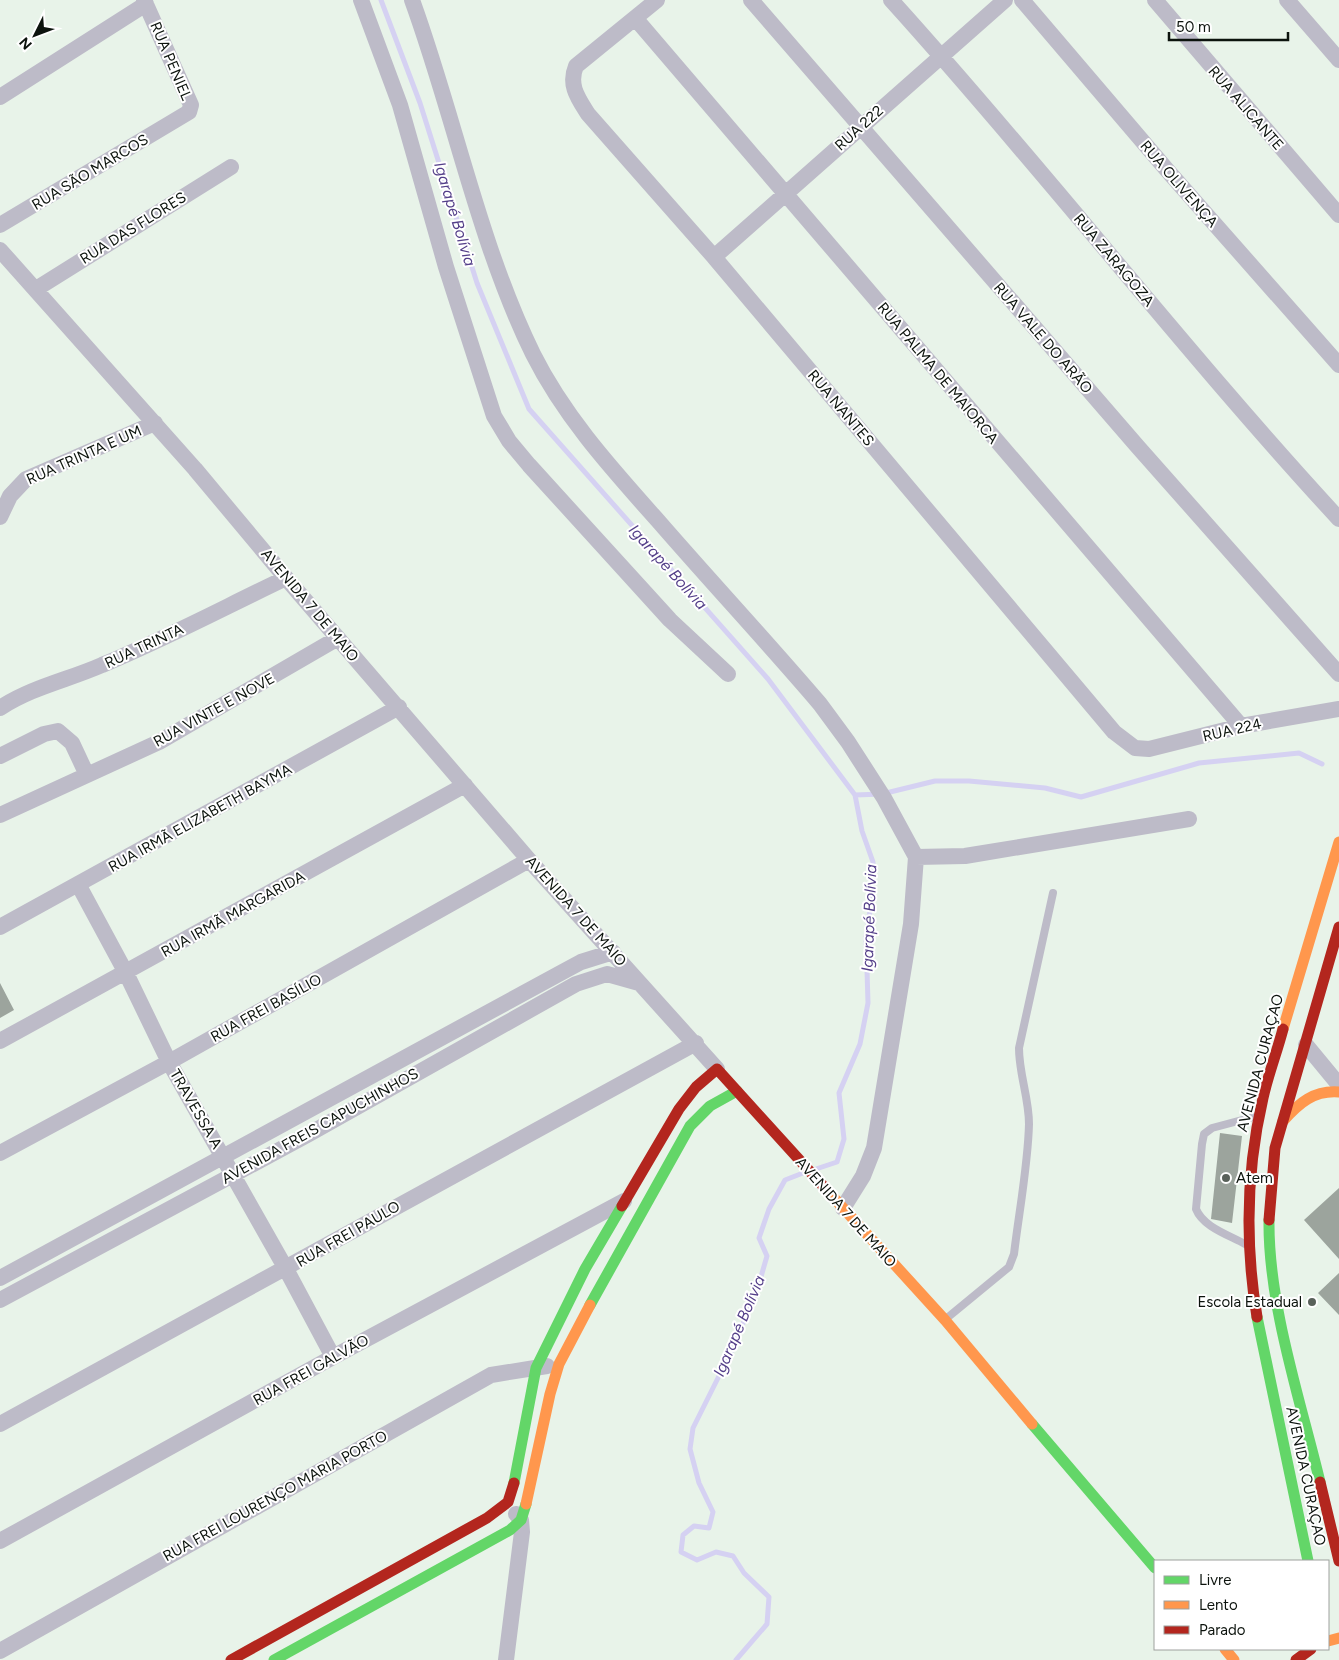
<svg xmlns="http://www.w3.org/2000/svg" width="1339" height="1660" viewBox="0 0 1339 1660" font-family="Figtree,sans-serif">
	<style>
		.lines { fill: none; stroke-linecap: round; stroke-linejoin: round }
		.stream { stroke: #d5d1f2; stroke-width: 5 }
		.building { fill: #9ca49d }
		.lane { stroke: #bdbbc8; stroke-width: 8 }
		.street { stroke: #bdbbc8; stroke-width: 16 }
		.fast { stroke: #63d668; stroke-width: 11 }
		.slow { stroke: #ff974d; stroke-width: 11 }
		.jam { stroke: #b3261e; stroke-width: 11 }
		.poi-dot { fill: #59615a; stroke: #fff; stroke-width: 2 }
		.labels { text-anchor: middle; dominant-baseline: central; stroke-width: 4; stroke-linejoin: round; paint-order: stroke }
		.street-label { font-size: 15px; fill: #0c130d; stroke: #fff }
		.poi-label { font-size: 15px; fill: #0c130d; stroke: #fff; text-anchor: start }
		.water-label { font-size: 16px; font-style: italic; fill: #543f89; stroke: #fff }
	</style>
	<rect width="100%" height="100%" fill="#e8f3e9"/>
	<g class="lines">
		<!-- stream -->
		<path class="stream" d="M 381,0 L 420,103 L 477,283 L 529,409 L 768,679 L 855,795 L 862,831 L 873,862 L 872,898 L 866,937 L 868,1003 L 860,1044 L 839,1093 L 844,1139 L 837,1162 L 816,1169
			M 855,795 L 882,794 L 935,781 L 969,781 L 1045,788 L 1081,797 L 1199,763 L 1299,753 L 1322,764
			M 736,1660 L 767,1624 L 769,1597 L 744,1573 L 733,1556 L 716,1552 L 697,1560 L 681,1552 L 683,1535 L 694,1526 L 709,1528 L 713,1512 L 699,1483 L 690,1449 L 693,1428 L 732,1350 L 758,1287 L 767,1256 L 759,1238 L 769,1209 L 785,1180 L 803,1173"/>
	</g>
	<!-- building -->
	<path class="building" d="M 0,983 L 14,1010 L 0,1018 Z
		M 1220,1133 L 1242,1136 L 1232,1223 L 1211,1219 Z
		M 1339,1188 L 1339,1259 L 1304,1220 Z
		M 1339,1273 L 1339,1315 L 1318,1293 Z"/>
	<g class="lines">
		<!-- lane -->
		<path class="lane" d="M 1245,1244 C 1229,1235 1203,1227 1196,1209 L 1202,1144 L 1204,1134 L 1212,1128 L 1257,1116
			M 947,1318 L 1009,1267 L 1014,1254 C 1019,1212 1028,1165 1029,1124 C 1029,1098 1019,1074 1019,1048 L 1053,893"/>
		<!-- street -->
		<path class="street" d="M 361,0 L 400,105 L 446,267 L 494,416 L 509,441 L 529,465 L 670,620 L 728,674
			M 412,0 C 454,115 479,244 533,354 C 565,418 613,470 660,523 C 713,584 768,643 820,704 L 848,742 L 884,798 L 916,857 L 911,924 L 874,1148 L 863,1176 L 843,1208
			M 657,0 L 576,66 C 568,85 578,98 588,114 L 714,257 L 1114,732 L 1135,748 L 1149,749 L 1241,726 L 1339,709
			M 751,0 L 1138,447 L 1339,674
			M 891,0 C 1044,169 1184,351 1339,519
			M 1022,0 L 1167,170 L 1339,365
			M 1155,0 L 1339,215
			M 1287,0 L 1339,60
			M 635,18 L 1241,726
			M 0,97 L 146,4
			M 0,225 L 189,112 L 191,105 L 144,0
			M 0,250 L 195,469 L 286,578 L 529,860 L 717,1069
			M 714,257 L 1005,0
			M 36,289 L 231,167
			M 0,517 L 10,496 L 26,479 L 155,423
			M 0,708 C 32,687 68,680 102,665 C 165,639 225,607 286,578
			M 0,756 L 44,734 L 58,731 L 72,743 L 87,775
			M 0,815 L 159,742 L 338,638
			M 916,857 L 965,856 L 1189,819
			M 78,884 L 126,973 L 169,1062 L 286,1269 L 333,1357
			M 0,927 L 399,707
			M 0,1041 L 465,785
			M 1306,1045 L 1339,1085
			M 0,1153 L 169,1062 L 529,860
			M 0,1278 L 568,969 L 581,962 L 613,952
			M 0,1300 L 309,1134 L 576,984 L 607,974 L 639,983
			M 0,1424 L 696,1043
			M 0,1541 L 333,1357 L 624,1201
			M 0,1651 L 491,1375 L 547,1366
			M 506,1660 L 522,1532 L 521,1520 L 516,1514"/>
		<!-- fast -->
		<path class="fast" d="M 1269,1220 C 1268,1304 1300,1399 1320,1482
			M 590,1305 L 690,1126 L 710,1106 L 737,1091
			M 1257,1317 L 1308,1561
			M 1032,1424 L 1155,1568
			M 514,1483 L 536,1368 L 585,1269 L 622,1206
			M 274,1660 L 510,1530 L 521,1520 L 526,1504"/>
		<!-- slow -->
		<path class="slow" d="M 1283,1029 L 1339,842
			M 1283,1121 C 1299,1103 1314,1090 1339,1092
			M 824,1187 L 945,1320 L 1032,1424
			M 526,1504 L 550,1394 L 559,1364 L 590,1305
			M 1328,1641 L 1339,1638
			M 1225,1649 L 1234,1660"/>
		<!-- jam -->
		<path class="jam" d="M 622,1206 L 679,1109 L 696,1087 L 717,1069 L 824,1187
			M 1269,1220 L 1275,1148 L 1339,927
			M 1257,1317 C 1245,1244 1246,1171 1263,1098 C 1268,1075 1277,1052 1283,1029
			M 1320,1482 L 1339,1561
			M 231,1660 L 487,1518 L 508,1502 L 514,1483
			M 1296,1660 L 1311,1649"/>
	</g>
	<!-- markers -->
	<g class="poi-dot">
		<circle cx="1226" cy="1178" r="5"/>
		<circle cx="1312" cy="1302" r="5"/>
	</g>
	<g class="labels">
		<!-- street labels -->
		<g class="street-label">
			<text transform="translate(171 61) rotate(67)">RUA PENIEL</text>
			<text transform="translate(1246 108) rotate(49)">RUA ALICANTE</text>
			<text transform="translate(859 128) rotate(-42)">RUA 222</text>
			<text transform="translate(90 172) rotate(-31)">RUA SÃO MARCOS</text>
			<text transform="translate(1179 184) rotate(49)">RUA OLIVENÇA</text>
			<text transform="translate(133 228) rotate(-32)">RUA DAS FLORES</text>
			<text transform="translate(1114 260) rotate(50)">RUA ZARAGOZA</text>
			<text transform="translate(1043 338) rotate(49)">RUA VALE DO ARÃO</text>
			<text transform="translate(938 373) rotate(50)">RUA PALMA DE MAIORCA</text>
			<text transform="translate(841 408) rotate(50)">RUA NANTES</text>
			<text transform="translate(84 455) rotate(-24)">RUA TRINTA E UM</text>
			<text transform="translate(310 605) rotate(50)">AVENIDA 7 DE MAIO</text>
			<text transform="translate(144 646) rotate(-25)">RUA TRINTA</text>
			<text transform="translate(214 710) rotate(-29)">RUA VINTE E NOVE</text>
			<text transform="translate(1232 730) rotate(-13)">RUA 224</text>
			<text transform="translate(200 818) rotate(-29)">RUA IRMÃ ELIZABETH BAYMA</text>
			<text transform="translate(576 911) rotate(48)">AVENIDA 7 DE MAIO</text>
			<text transform="translate(233 914) rotate(-29)">RUA IRMÃ MARGARIDA</text>
			<text transform="translate(266 1008) rotate(-29)">RUA FREI BASÍLIO</text>
			<text transform="translate(1260 1063) rotate(-75)">AVENIDA CURAÇAO</text>
			<text transform="translate(196 1109) rotate(60)">TRAVESSA A</text>
			<text transform="translate(320 1126) rotate(-29)">AVENIDA FREIS CAPUCHINHOS</text>
			<text transform="translate(846 1212) rotate(48)">AVENIDA 7 DE MAIO</text>
			<text transform="translate(348 1234) rotate(-30)">RUA FREI PAULO</text>
			<text transform="translate(311 1370) rotate(-29)">RUA FREI GALVÃO</text>
			<text transform="translate(1306 1476) rotate(78)">AVENIDA CURAÇAO</text>
			<text transform="translate(275 1496) rotate(-29)">RUA FREI LOURENÇO MARIA PORTO</text>
		</g>
		<!-- poi labels -->
		<g class="poi-label">
			<text x="1236" y="1178">Atem</text>
			<text x="1302" y="1302" text-anchor="end">Escola Estadual</text>
		</g>
		<!-- water labels -->
		<g class="water-label">
			<text transform="translate(455 214) rotate(73)">Igarapé Bolívia</text>
			<text transform="translate(668 567) rotate(48)">Igarapé Bolívia</text>
			<text transform="translate(869 918) rotate(-88)">Igarapé Bolívia</text>
			<text transform="translate(739 1326) rotate(-67)">Igarapé Bolívia</text>
		</g>
	</g>
	<!-- legend -->
	<rect x="1154" y="1560" width="175" height="90" fill="#ffffff" stroke="#9ea19e"/>
	<rect x="1164" y="1576" width="25" height="8" fill="#63d668" stroke="#9ea19e"/>
	<text x="1199" y="1585" font-size="15" fill="#0c130d">Livre</text>
	<rect x="1164" y="1601" width="25" height="8" fill="#ff974d" stroke="#9ea19e"/>
	<text x="1199" y="1610" font-size="15" fill="#0c130d">Lento</text>
	<rect x="1164" y="1626" width="25" height="8" fill="#b3261e" stroke="#9ea19e"/>
	<text x="1199" y="1635" font-size="15" fill="#0c130d">Parado</text>
	<!-- north arrow -->
	<g transform="translate(35 35) rotate(228)" stroke="#ffffff" stroke-width="4" paint-order="stroke">
	<path d="M0-4L9 19L0 12L-9 19Z" fill="#0c130d"/>
	<text y="-8" font-size="14" font-weight="bold" text-anchor="middle" fill="#0c130d">N</text>
	</g>
	<!-- scale -->
	<path d="M1169 32v8h119v-8" fill="none" stroke="#0c130d" stroke-width="2.5"/>
	<text x="1176" y="32" font-size="15" fill="#0c130d" stroke="#ffffff" stroke-width="4" paint-order="stroke">50 m</text>
</svg>
